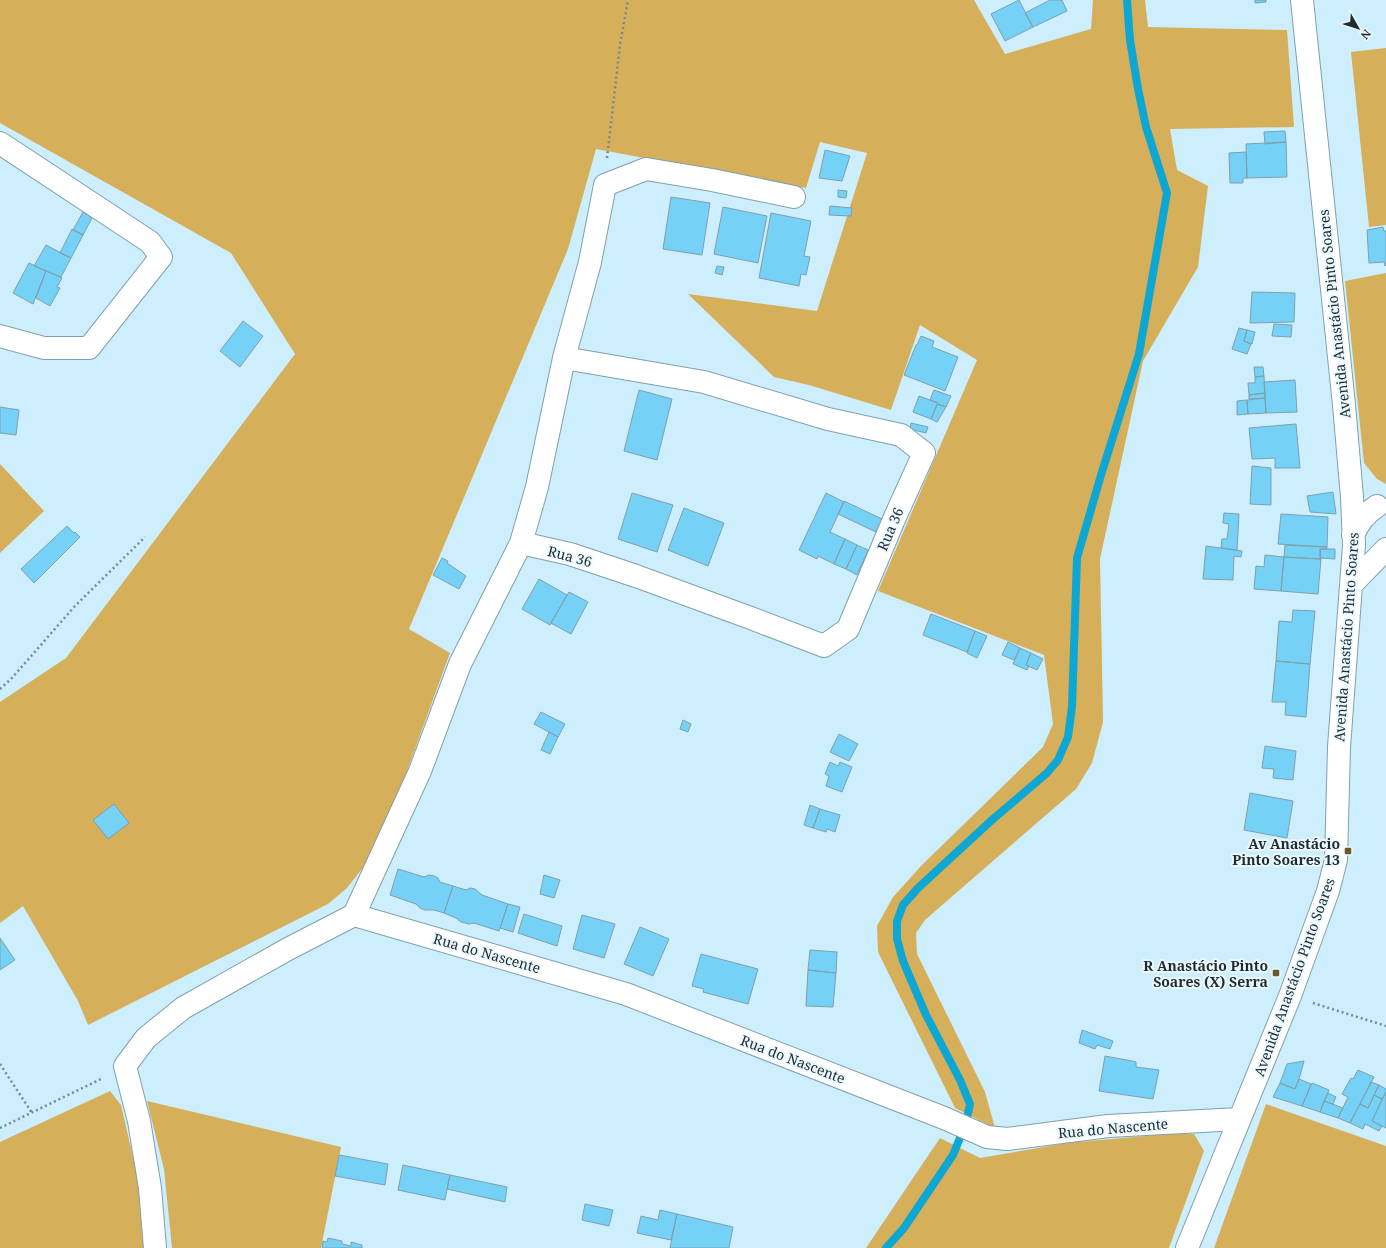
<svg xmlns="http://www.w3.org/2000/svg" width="1386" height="1248" viewBox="0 0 1386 1248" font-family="'Noto Serif',serif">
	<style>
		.green { fill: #d5af5a }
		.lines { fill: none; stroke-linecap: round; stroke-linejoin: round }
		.stream { stroke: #0ea7d3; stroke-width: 8 }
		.building { fill: #75d2f6; stroke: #809fac }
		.minor-casing { stroke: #80a0ad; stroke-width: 24 }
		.path { stroke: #748a94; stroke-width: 2.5; stroke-dasharray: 2 3; stroke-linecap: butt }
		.minor { stroke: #fff; stroke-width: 22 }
		.poi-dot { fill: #6f5928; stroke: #ebf8fe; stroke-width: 1.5 }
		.labels { text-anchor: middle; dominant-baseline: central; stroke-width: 4; stroke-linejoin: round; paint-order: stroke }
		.street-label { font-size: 14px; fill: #1e2b30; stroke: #ebf8fe }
		.poi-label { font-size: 14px; font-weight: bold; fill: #1e2b30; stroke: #ebf8fe; text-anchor: end }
	</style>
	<rect width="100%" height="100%" fill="#cdeefd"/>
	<!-- green -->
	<path class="green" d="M 0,0 L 974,0 L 1005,54 L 1091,29 L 1093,0 L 1145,0 L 1148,27 L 1287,30 L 1294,127 L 1170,129 L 1177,170 L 1208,186 L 1198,267 L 1143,361 L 1100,559 L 1103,722 L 1092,763 L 1076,789 L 925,920 L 916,933 L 917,954 L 985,1092 L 995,1128 L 955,1108 L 878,952 L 877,926 L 893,897 L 922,865 L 1043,747 L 1053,724 L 1044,655 L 878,591 L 977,360 L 920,325 L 891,410 L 809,385 L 774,377 L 688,294 L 817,311 L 867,153 L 820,142 L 806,188 L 596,149 L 568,249 L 409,629 L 450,653 L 385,831 L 372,856 L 347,888 L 328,904 L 88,1025 L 78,1001 L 23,906 L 0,923 L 0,702 L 66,658 L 295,354 L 231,253 L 0,123 Z
		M 1386,48 L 1386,225 L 1369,227 L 1351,52 Z
		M 1386,273 L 1386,484 L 1377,479 L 1364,463 L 1345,281 Z
		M 0,464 L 44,511 L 0,553 Z
		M 110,1091 L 121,1105 L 145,1210 L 147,1248 L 0,1248 L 0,1142 Z
		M 147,1101 L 341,1147 L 321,1248 L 172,1248 L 164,1169 Z
		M 1266,1104 L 1386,1146 L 1386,1248 L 1214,1248 Z
		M 1178,1133 L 1194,1134 L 1204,1151 L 1169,1248 L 866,1248 L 940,1138 L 980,1158 L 1067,1143 Z"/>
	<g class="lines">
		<!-- stream -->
		<path class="stream" d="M 886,1248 L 904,1228 L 953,1155 L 966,1123 L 970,1104 L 960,1080 L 926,1015 L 903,961 L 897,939 L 897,921 L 903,905 L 918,888 L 993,819 L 1047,773 L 1058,760 L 1068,737 L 1072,707 L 1077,558 L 1101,475 L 1139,354 L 1167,193 L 1146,127 L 1138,89 L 1130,40 L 1127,0"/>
	</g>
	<!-- building -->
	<path class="building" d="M 1019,0 L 1033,27 L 1005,41 L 991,14 Z
		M 1050,0 L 1062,0 L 1067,11 L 1033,27 L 1025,13 Z
		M 1255,0 L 1266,0 L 1266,2 L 1255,3 Z
		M 1285,131 L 1286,142 L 1265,144 L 1264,132 Z
		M 1286,142 L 1287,177 L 1247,178 L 1246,144 Z
		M 825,150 L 850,156 L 842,181 L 819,178 Z
		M 1246,152 L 1247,178 L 1243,178 L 1243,183 L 1230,183 L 1229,153 Z
		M 838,190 L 847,191 L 846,198 L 838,197 Z
		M 671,197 L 710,203 L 702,255 L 663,249 Z
		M 830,206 L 852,208 L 851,216 L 829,215 Z
		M 723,207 L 767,216 L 758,263 L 714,254 Z
		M 83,212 L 92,218 L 83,235 L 73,230 Z
		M 771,213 L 811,221 L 804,256 L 810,257 L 806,275 L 801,274 L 799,286 L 759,278 Z
		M 1383,227 L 1384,231 L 1386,231 L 1386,265 L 1385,266 L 1384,262 L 1369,263 L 1367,230 Z
		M 72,229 L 83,235 L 71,258 L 60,253 Z
		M 46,245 L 71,258 L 61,277 L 34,266 Z
		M 29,263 L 46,271 L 33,304 L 13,293 Z
		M 717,266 L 724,267 L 722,275 L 715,273 Z
		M 46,271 L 62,278 L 57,287 L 60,288 L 50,306 L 36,298 Z
		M 1252,292 L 1295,293 L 1294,322 L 1250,323 Z
		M 243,321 L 263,336 L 240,367 L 220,351 Z
		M 1274,324 L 1292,325 L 1291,337 L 1272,336 Z
		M 1239,328 L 1247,330 L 1244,341 L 1251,344 L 1247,354 L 1232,349 Z
		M 1247,330 L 1255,332 L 1252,344 L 1244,341 Z
		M 921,336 L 934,341 L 932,347 L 958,357 L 945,391 L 904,375 L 916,345 L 917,345 Z
		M 1254,367 L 1263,367 L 1264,376 L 1255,377 Z
		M 1264,376 L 1265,393 L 1249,395 L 1248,383 L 1255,383 L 1255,377 Z
		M 1295,380 L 1297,412 L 1266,413 L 1264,382 Z
		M 639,390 L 672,399 L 657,460 L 624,451 Z
		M 934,390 L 951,396 L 946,407 L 937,404 L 938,403 L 930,400 Z
		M 1265,393 L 1265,398 L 1249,399 L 1249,395 Z
		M 919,396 L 938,403 L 931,419 L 913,412 Z
		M 1265,398 L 1266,413 L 1248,414 L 1247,400 Z
		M 1247,400 L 1248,414 L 1237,415 L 1237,401 Z
		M 937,404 L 946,407 L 937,422 L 931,419 Z
		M 0,407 L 19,410 L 16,435 L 0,433 Z
		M 911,423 L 928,427 L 926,433 L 910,429 Z
		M 1296,424 L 1300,468 L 1275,468 L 1275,458 L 1252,459 L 1249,428 Z
		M 1252,466 L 1271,468 L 1271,505 L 1250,504 Z
		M 1333,492 L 1336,514 L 1310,512 L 1307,496 Z
		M 632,493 L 673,505 L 657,552 L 618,539 Z
		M 826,493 L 844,502 L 830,532 L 845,539 L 834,564 L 818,556 L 817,559 L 799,550 Z
		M 844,501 L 882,519 L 876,532 L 838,514 Z
		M 684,508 L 724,523 L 708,566 L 668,550 Z
		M 1224,513 L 1239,514 L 1237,550 L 1221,548 L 1222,539 L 1227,539 L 1229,524 L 1223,523 Z
		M 1281,514 L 1328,517 L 1327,547 L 1278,544 Z
		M 67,526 L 74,533 L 75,532 L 80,537 L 34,583 L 21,569 Z
		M 845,539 L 857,545 L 846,569 L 834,564 Z
		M 857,545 L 868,550 L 857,575 L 846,569 Z
		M 1285,545 L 1327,547 L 1327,549 L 1320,549 L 1321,559 L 1284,557 Z
		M 1206,546 L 1242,551 L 1241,557 L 1234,556 L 1233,580 L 1203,579 Z
		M 1320,549 L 1335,549 L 1335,559 L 1320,558 Z
		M 1265,555 L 1284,557 L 1281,591 L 1254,589 L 1256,566 L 1264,567 Z
		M 1284,557 L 1321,559 L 1318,594 L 1281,591 Z
		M 442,558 L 448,561 L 447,563 L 466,576 L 459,589 L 433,575 Z
		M 539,579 L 567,595 L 550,625 L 522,609 Z
		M 569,592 L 588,602 L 571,634 L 551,623 Z
		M 1293,610 L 1315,611 L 1310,664 L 1276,661 L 1279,621 L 1292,622 Z
		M 931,614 L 975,631 L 967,652 L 923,635 Z
		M 975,631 L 987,636 L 977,658 L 967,653 Z
		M 1008,642 L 1020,648 L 1014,660 L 1002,655 Z
		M 1020,648 L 1031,653 L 1026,665 L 1029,666 L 1027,670 L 1013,664 Z
		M 1031,653 L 1043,659 L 1037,670 L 1026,665 Z
		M 1276,661 L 1310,664 L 1306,717 L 1285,715 L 1286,702 L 1272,702 Z
		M 541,712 L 565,724 L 558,737 L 534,724 Z
		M 683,720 L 691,724 L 688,732 L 680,729 Z
		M 549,732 L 558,737 L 550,754 L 541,750 Z
		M 839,734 L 858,744 L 849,761 L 830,752 Z
		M 1265,746 L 1296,751 L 1293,780 L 1273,778 L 1274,769 L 1262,768 Z
		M 830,762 L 838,766 L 840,762 L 852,767 L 842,792 L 826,786 L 829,776 L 825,774 Z
		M 1250,793 L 1293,801 L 1287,838 L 1244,830 Z
		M 114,804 L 129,823 L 108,839 L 93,820 Z
		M 810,805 L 820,809 L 813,828 L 804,825 Z
		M 820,809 L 840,815 L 835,832 L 827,829 L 826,832 L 813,828 Z
		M 398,869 L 424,877 L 429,875 L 434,876 L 438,878 L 440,882 L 453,886 L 444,913 L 434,910 L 425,910 L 420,908 L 416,904 L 390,895 Z
		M 544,875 L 560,880 L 554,898 L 540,894 Z
		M 453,886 L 466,890 L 470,888 L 475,889 L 482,895 L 508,904 L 499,931 L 474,923 L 469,924 L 461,922 L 456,918 L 444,913 Z
		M 508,904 L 520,907 L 513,932 L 500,928 Z
		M 524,914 L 562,926 L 557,946 L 518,933 Z
		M 582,915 L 615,924 L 604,958 L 573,949 Z
		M 640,927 L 669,939 L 653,976 L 624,964 Z
		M 0,938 L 15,960 L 0,970 Z
		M 810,950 L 837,952 L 836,973 L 808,970 Z
		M 701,954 L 758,969 L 748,1004 L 703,992 L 704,989 L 692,986 Z
		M 808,970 L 836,973 L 833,1007 L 806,1006 Z
		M 1082,1030 L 1113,1041 L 1110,1049 L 1097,1045 L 1095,1049 L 1079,1043 Z
		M 1105,1056 L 1132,1061 L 1136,1062 L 1136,1067 L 1159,1070 L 1153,1099 L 1099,1091 Z
		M 1304,1061 L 1299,1079 L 1295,1089 L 1280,1083 L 1287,1064 Z
		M 1358,1070 L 1374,1077 L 1350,1123 L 1338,1118 L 1348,1097 L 1342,1094 L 1351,1078 L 1353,1079 Z
		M 1299,1079 L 1311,1084 L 1302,1106 L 1273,1097 L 1280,1083 L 1295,1089 Z
		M 1371,1082 L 1379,1085 L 1368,1108 L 1360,1104 Z
		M 1312,1083 L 1329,1090 L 1320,1112 L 1302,1106 Z
		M 1379,1085 L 1386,1089 L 1386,1092 L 1382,1099 L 1374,1095 Z
		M 1386,1092 L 1386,1128 L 1372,1121 Z
		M 1328,1093 L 1336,1097 L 1333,1104 L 1324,1101 Z
		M 1374,1095 L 1382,1099 L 1372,1121 L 1382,1126 L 1379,1131 L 1365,1124 L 1363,1129 L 1350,1123 L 1360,1104 L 1368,1108 Z
		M 1324,1101 L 1343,1108 L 1338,1118 L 1320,1112 Z
		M 339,1155 L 388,1164 L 385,1185 L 335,1176 Z
		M 403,1165 L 450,1175 L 445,1200 L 398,1190 Z
		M 450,1175 L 507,1187 L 505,1202 L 447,1189 Z
		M 585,1204 L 613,1210 L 609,1226 L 582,1220 Z
		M 660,1210 L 677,1214 L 671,1240 L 637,1233 L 641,1216 L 658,1220 Z
		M 677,1214 L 733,1227 L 729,1248 L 670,1248 Z
		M 328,1238 L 342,1241 L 342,1244 L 351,1246 L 351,1242 L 362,1245 L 362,1248 L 322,1248 L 323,1241 L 327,1242 Z"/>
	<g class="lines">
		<!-- minor casing -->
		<g class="minor-casing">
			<path id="minor" d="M 0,143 L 150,242 L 161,257 L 89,348 L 44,348 L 0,336
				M 1353,535 C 1359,522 1365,514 1377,506
				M 521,543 L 570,554 L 636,576 L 748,617 L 824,646 L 848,629 L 895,517 L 924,453 L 901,435 L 828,419 L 704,382 L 564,358
				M 1351,585 L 1386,549
				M 354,915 L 626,994 L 944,1118 L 987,1137 L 1007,1139 L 1108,1126 L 1239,1119
				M 155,1248 L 150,1188 L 139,1121 L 125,1066 L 146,1038 L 183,1008 L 288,949 L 354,915 L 420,771 L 460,664 L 521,543 L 537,487 L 564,358 L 590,262 L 605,185 L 646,169 L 712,180 L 794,197
				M 1187,1248 L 1290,996 L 1328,891 L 1336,860 L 1339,747 L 1354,545 L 1352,497 L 1344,405 L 1302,0"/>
		</g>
		<!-- path -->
		<path class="path" d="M 607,158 L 620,45 L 628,0
			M 0,689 L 11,679 L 75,606 L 145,537
			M 1313,1003 L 1386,1026
			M 0,1064 L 32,1113
			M 0,1128 L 103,1078"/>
		<!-- minor -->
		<use href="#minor" class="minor"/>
	</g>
	<!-- markers -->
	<g class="poi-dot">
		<rect x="1344" y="847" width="8" height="8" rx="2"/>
		<rect x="1272" y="969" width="8" height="8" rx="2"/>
	</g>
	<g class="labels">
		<!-- street labels -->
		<g class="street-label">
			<text transform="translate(1334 314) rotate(-96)">Avenida Anastácio Pinto Soares</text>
			<text transform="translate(890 529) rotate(-67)">Rua 36</text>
			<text transform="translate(570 556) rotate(15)">Rua 36</text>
			<text transform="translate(1346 637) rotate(-86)">Avenida Anastácio Pinto Soares</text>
			<text transform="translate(487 953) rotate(16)">Rua do Nascente</text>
			<text transform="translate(1294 977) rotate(-70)">Avenida Anastácio Pinto Soares</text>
			<text transform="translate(793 1059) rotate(21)">Rua do Nascente</text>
			<text transform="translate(1113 1128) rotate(-5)">Rua do Nascente</text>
		</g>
		<!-- poi labels -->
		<g class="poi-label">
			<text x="1340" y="843">Av Anastácio<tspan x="1340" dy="16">Pinto Soares 13</tspan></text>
			<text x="1268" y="965">R Anastácio Pinto<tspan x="1268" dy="16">Soares (X) Serra</tspan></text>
		</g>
	</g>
	<!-- north arrow -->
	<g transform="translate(1358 28) rotate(129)" stroke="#ebf8fe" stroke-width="3" paint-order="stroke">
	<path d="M0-3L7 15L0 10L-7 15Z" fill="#1e2b30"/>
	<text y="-6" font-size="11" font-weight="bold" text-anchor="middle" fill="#1e2b30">N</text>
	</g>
</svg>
